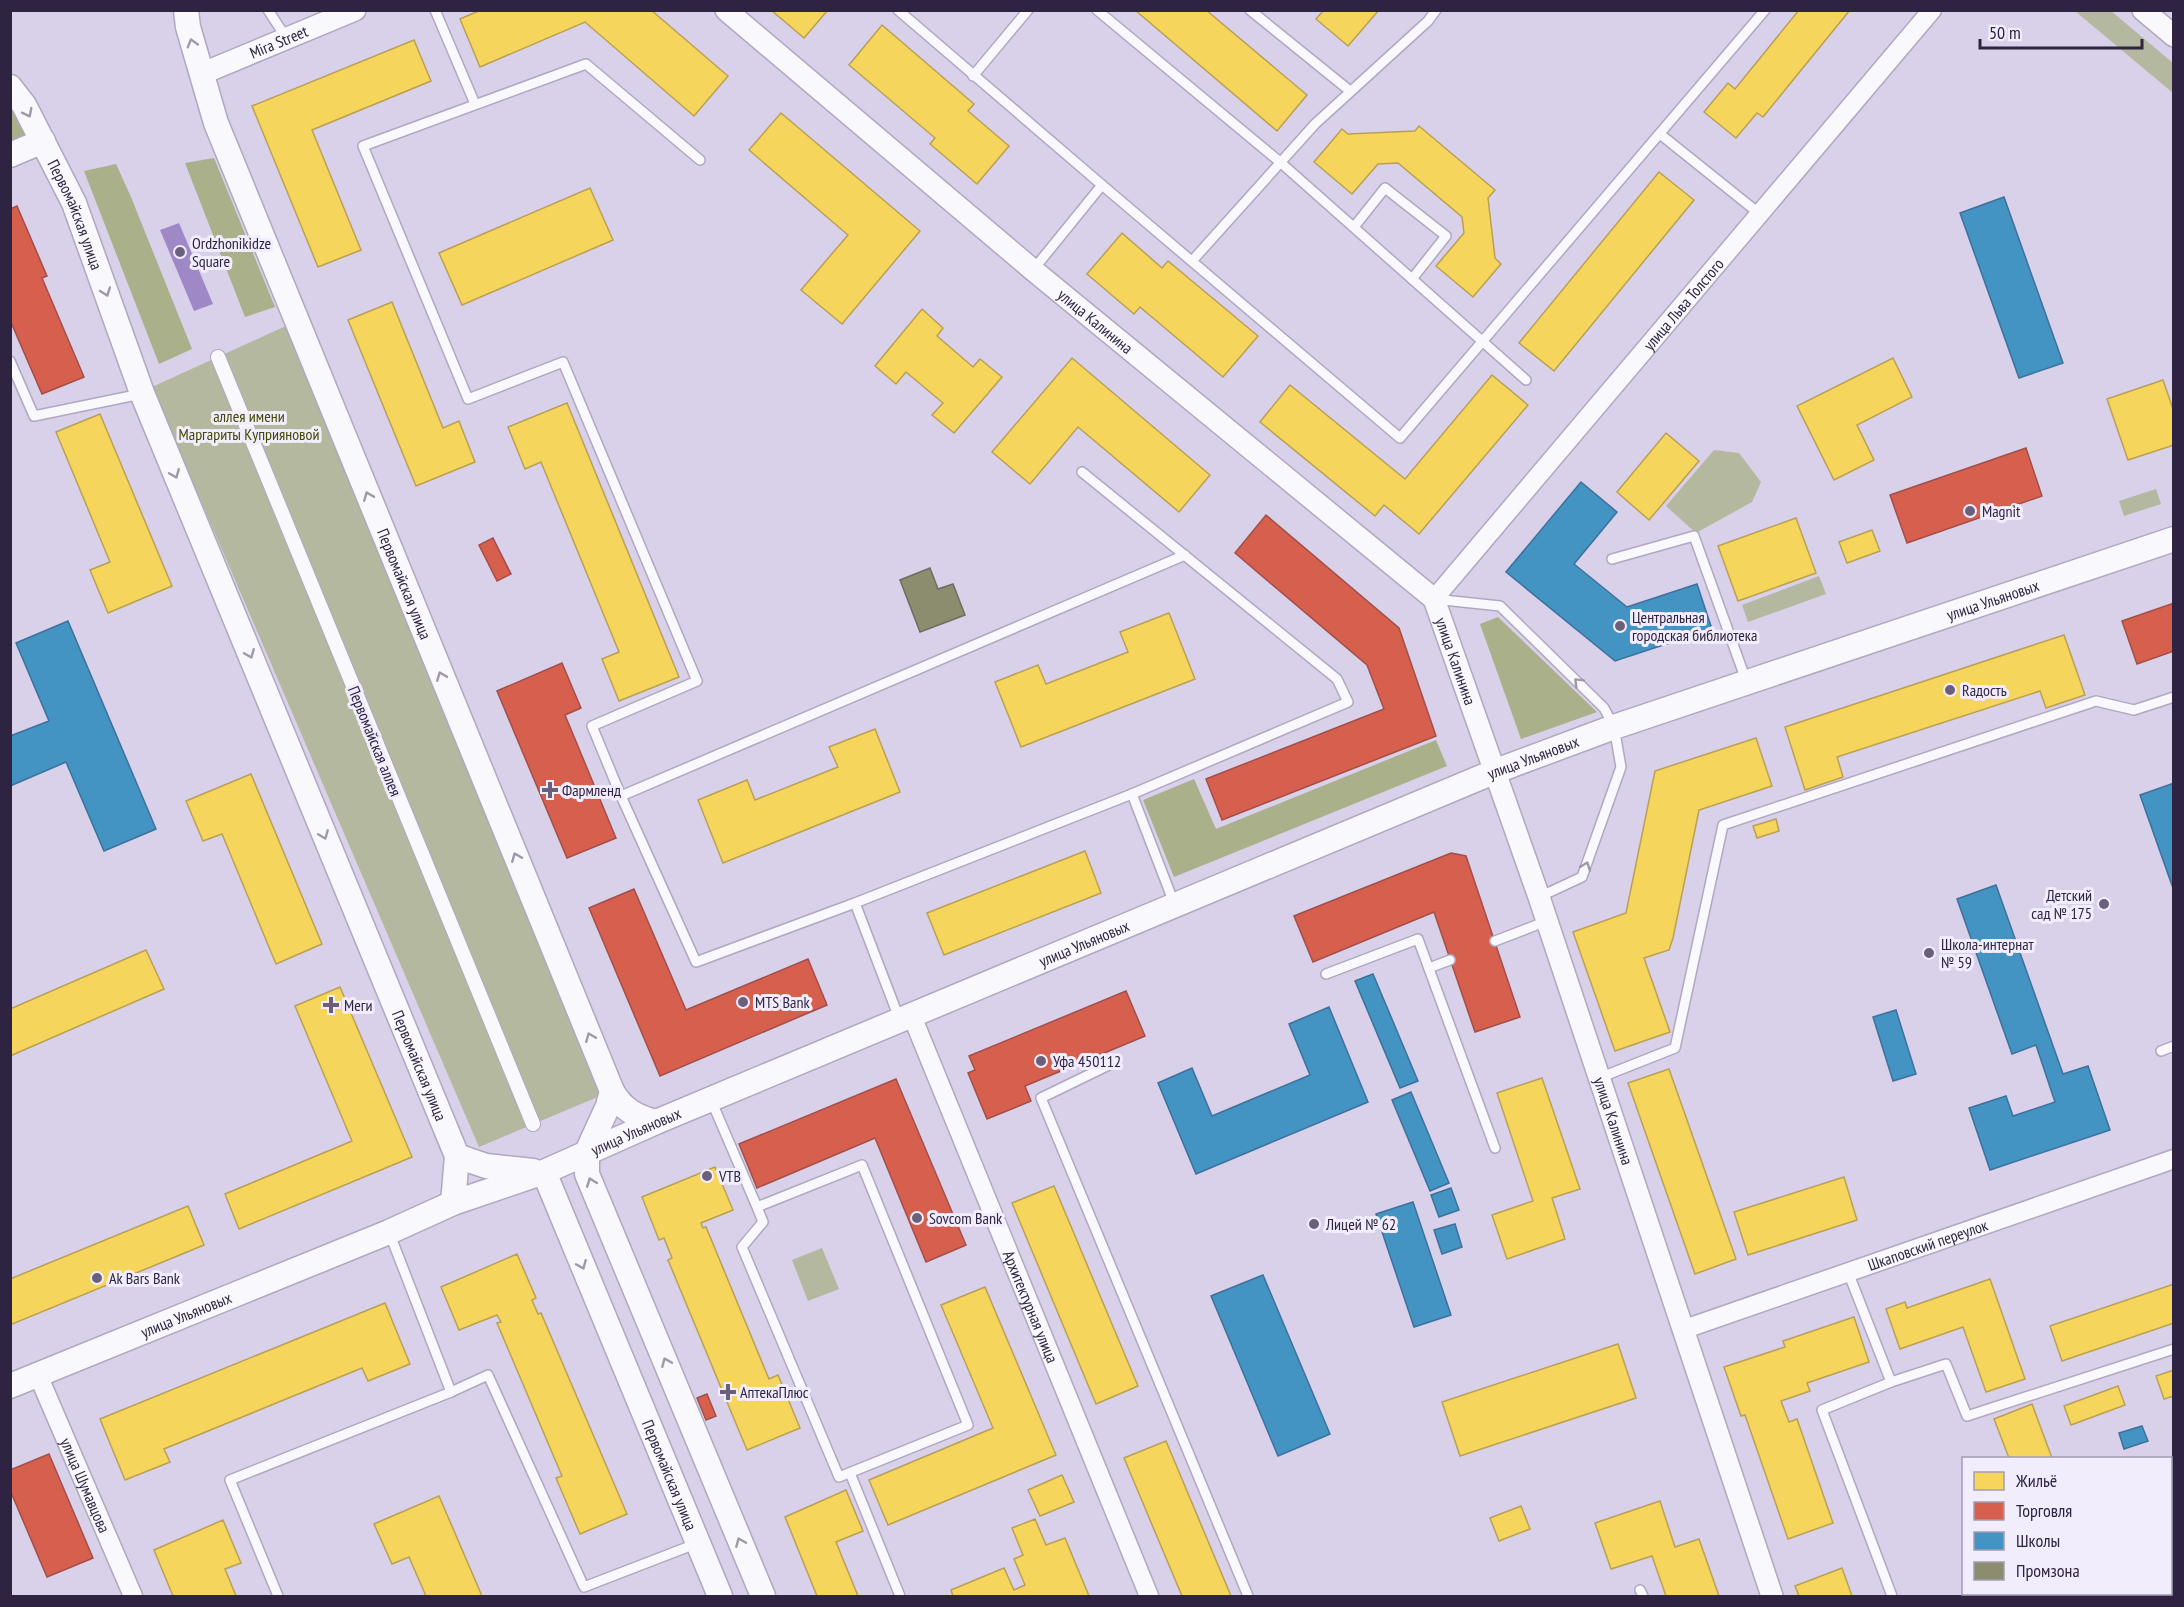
<svg xmlns="http://www.w3.org/2000/svg" width="2184" height="1607" viewBox="0 0 2184 1607" font-family="'PT Sans Narrow',sans-serif">
  <style>
    .green { fill: #b4b89f }
    .forest { fill: #aab08a }
    .water { fill: #9f88c6 }
    .homes { fill: #f6d55c; stroke: #baa054; stroke-width: 1.5 }
    .shops { fill: #d6604d; stroke: #a44e49; stroke-width: 1.5 }
    .schools { fill: #4393c3; stroke: #3d719c; stroke-width: 1.5 }
    .industry { fill: #8c8c6e; stroke: #706c60; stroke-width: 1.5 }
    .lines { fill: none; stroke-linecap: round; stroke-linejoin: round }
    .service-casing { stroke: #b0a7c1; stroke-width: 12 }
    .pedestrian-casing { stroke: #b0a7c1; stroke-width: 16 }
    .minor-casing { stroke: #b0a7c1; stroke-width: 21 }
    .tertiary-casing { stroke: #b0a7c1; stroke-width: 24 }
    .secondary-casing { stroke: #b0a7c1; stroke-width: 27 }
    .service { stroke: #f9f8fc; stroke-width: 9 }
    .pedestrian { stroke: #f9f8fc; stroke-width: 14 }
    .minor { stroke: #f9f8fc; stroke-width: 18 }
    .tertiary { stroke: #f9f8fc; stroke-width: 21 }
    .secondary { stroke: #f9f8fc; stroke-width: 24 }
    .oneway { stroke: #9e98a8 }
    .poi-dot { fill: #6a607c; stroke: #f2edfd; stroke-width: 2 }
    .labels { text-anchor: middle; dominant-baseline: central; stroke-width: 6; stroke-linejoin: round; paint-order: stroke }
    .street-label { font-size: 16px; fill: #2e2341; stroke: #f2edfd }
    .poi-label { font-size: 16px; fill: #2e2341; stroke: #f2edfd; text-anchor: start }
    .park-label { font-size: 16px; fill: #3e4901; stroke: #f2edfd }
  </style>
  <rect width="100%" height="100%" fill="#d9d0ea"/>
  <g class="green">
    <path d="M2075 11H2111L2173 63V93Z"/>
    <path d="M288 325 600 1096 479 1147 152 387Z"/>
    <path d="M1714 450 1739 453 1761 482 1752 502 1696 533 1666 506Z"/>
    <path d="M2156 489 2161 504 2124 516 2119 501Z"/>
    <path d="M1819 576 1826 594 1748 622 1742 605Z"/>
    <path d="M822 1248 839 1289 808 1301 792 1260Z"/>
  </g>
  <g class="forest">
    <path d="M10 107 29 133 11 142H10Z"/>
    <path d="M214 158 275 307 245 317 185 163Z"/>
    <path d="M116 164 131 197 192 349 159 364 84 171Z"/>
    <path d="M1498 617 1597 712 1521 739 1480 624Z"/>
    <path d="M1436 740 1447 766 1174 877 1143 800 1194 779 1216 829Z"/>
  </g>
  <path class="water" d="M179 223 213 304 194 311 160 230Z"/>
  <g class="homes">
    <path d="M481 10H651L728 76 694 116 585 22 480 67 460 19Z"/>
    <path d="M771 10H828L804 38Z"/>
    <path d="M1135 10H1206L1307 95 1277 131Z"/>
    <path d="M1324 10H1379L1348 46 1316 19Z"/>
    <path d="M1799 10H1850L1763 117 1757 113 1736 138 1704 112 1728 83 1735 89Z"/>
    <path d="M882 25 974 104 968 111 1009 146 977 184 930 144 935 138 849 65Z"/>
    <path d="M414 40 431 81 312 130 361 250 318 267 252 106Z"/>
    <path d="M781 113 920 231 842 324 801 290 848 235 749 150Z"/>
    <path d="M1419 126 1495 190 1488 198 1495 258 1501 264 1473 297 1436 266 1464 233 1462 217 1398 163 1378 164 1352 194 1314 162 1342 129 1348 134 1415 131Z"/>
    <path d="M1659 172 1694 200 1554 371 1519 343Z"/>
    <path d="M590 188 613 240 462 305 439 253Z"/>
    <path d="M1122 233 1162 268 1168 261 1258 336 1223 377 1140 307 1134 314 1087 274Z"/>
    <path d="M392 302 443 428 459 421 475 462 416 486 348 320Z"/>
    <path d="M922 309 943 328 937 336 973 367 980 359 1002 377 954 433 932 415 943 403 906 372 896 384 875 366Z"/>
    <path d="M1072 358 1210 475 1179 512 1078 427 1030 484 992 452Z"/>
    <path d="M1893 358 1912 397 1857 425 1874 460 1834 480 1797 406Z"/>
    <path d="M1492 375 1528 405 1419 534 1384 505 1375 516 1260 422 1290 385 1405 479Z"/>
    <path d="M2163 380 2174 412V445L2128 460 2107 399Z"/>
    <path d="M567 403 679 677 619 701 602 659 619 652 541 462 525 469 508 427Z"/>
    <path d="M100 414 172 586 108 613 90 570 110 562 56 432Z"/>
    <path d="M1666 433 1699 461 1649 520 1617 492Z"/>
    <path d="M1796 518 1816 573 1738 601 1718 546Z"/>
    <path d="M1872 530 1880 551 1847 563 1839 542Z"/>
    <path d="M1169 613 1195 679 1021 747 995 682 1038 665 1046 684 1128 652 1120 632Z"/>
    <path d="M2064 635 2085 695 2046 708 2040 691 1837 757 1843 777 1805 790 1785 727Z"/>
    <path d="M875 729 900 792 723 863 698 800 747 780 755 800 838 767 829 747Z"/>
    <path d="M1756 738 1772 786 1699 810 1673 938 1669 950 1644 958 1670 1032 1615 1051 1573 932 1626 913 1655 771Z"/>
    <path d="M251 774 322 944 276 964 222 834 203 841 186 801Z"/>
    <path d="M1776 819 1779 831 1757 838 1753 826Z"/>
    <path d="M1085 851 1101 893 944 955 927 913Z"/>
    <path d="M146 950 164 989 10 1056V1009Z"/>
    <path d="M340 987 412 1157 239 1229 225 1194 352 1141 295 1006Z"/>
    <path d="M1669 1069 1736 1259 1695 1274 1628 1083Z"/>
    <path d="M1542 1078 1580 1189 1552 1198 1565 1239 1507 1259 1492 1215 1533 1201 1497 1093Z"/>
    <path d="M715 1167 733 1210 701 1223 703 1228 706 1227 769 1379 778 1375 800 1428 747 1450 668 1260 672 1258 664 1238 659 1240 642 1197Z"/>
    <path d="M1844 1177 1857 1220 1748 1255 1734 1212Z"/>
    <path d="M1054 1186 1138 1386 1096 1404 1012 1203Z"/>
    <path d="M188 1206 204 1245 10 1325V1279Z"/>
    <path d="M517 1254 536 1298 532 1300 538 1314 541 1313 627 1514 580 1534 556 1478 562 1476 497 1323 501 1322 497 1315 459 1330 441 1287Z"/>
    <path d="M1990 1279 2025 1379 1986 1392 1963 1327 1900 1349 1886 1309 1905 1302 1907 1308Z"/>
    <path d="M2174 1284V1323L2062 1361 2050 1326Z"/>
    <path d="M985 1287 1056 1455 888 1525 869 1480 993 1428 941 1305Z"/>
    <path d="M385 1303 410 1364 368 1381 362 1368 164 1449 170 1462 125 1480 100 1419Z"/>
    <path d="M1854 1317 1869 1362 1807 1383 1810 1391 1781 1401 1789 1422 1797 1419 1833 1523 1788 1539 1745 1415 1741 1416 1724 1367 1785 1347 1783 1341Z"/>
    <path d="M1618 1344 1636 1398 1460 1456 1442 1402Z"/>
    <path d="M2174 1370V1396L2164 1399 2156 1376Z"/>
    <path d="M2118 1386 2125 1405 2071 1425 2064 1406Z"/>
    <path d="M2032 1404 2052 1458H2009L1994 1419Z"/>
    <path d="M1166 1441 1231 1596H1182L1124 1458Z"/>
    <path d="M1062 1475 1074 1502 1040 1516 1028 1490Z"/>
    <path d="M846 1490 863 1531 836 1542 858 1596H817L785 1517Z"/>
    <path d="M439 1496 482 1596H426L409 1557 392 1564 374 1524Z"/>
    <path d="M1660 1501 1675 1547 1699 1539 1719 1596H1666L1652 1556 1611 1569 1595 1523Z"/>
    <path d="M1521 1506 1530 1529 1499 1541 1490 1518Z"/>
    <path d="M1035 1519 1046 1545 1065 1538 1089 1596H953L951 1590 1004 1568 1014 1590 1025 1585 1014 1559 1023 1555 1012 1528Z"/>
    <path d="M223 1520 241 1563 225 1569 236 1596H173L154 1550Z"/>
    <path d="M1842 1568 1852 1596H1799L1795 1586Z"/>
  </g>
  <g class="shops">
    <path d="M17 206 47 276 42 278 84 377 42 394 10 320V209Z"/>
    <path d="M2026 448 2042 496 1907 543 1890 495Z"/>
    <path d="M1266 515 1399 628 1436 736 1222 820 1206 779 1384 709 1367 665 1235 553Z"/>
    <path d="M493 538 511 574 497 581 479 545Z"/>
    <path d="M2174 603V651L2137 664 2122 621Z"/>
    <path d="M562 663 581 708 565 715 616 838 567 858 497 691Z"/>
    <path d="M1451 853 1466 856 1520 1017 1475 1032 1434 912 1313 962 1294 916Z"/>
    <path d="M634 889 686 1010 808 959 827 1005 660 1076 589 908Z"/>
    <path d="M1126 991 1145 1036 1025 1086 1031 1101 987 1119 968 1073 975 1070 969 1056Z"/>
    <path d="M896 1079 966 1245 926 1262 875 1138 757 1188 739 1144Z"/>
    <path d="M707 1394 716 1416 706 1420 697 1398Z"/>
    <path d="M49 1454 93 1558 47 1577 10 1490V1470Z"/>
  </g>
  <g class="schools">
    <path d="M2004 197 2063 363 2019 378 1960 213Z"/>
    <path d="M1581 482 1617 512 1574 564 1627 607 1697 584 1712 629 1615 661 1506 572Z"/>
    <path d="M68 621 156 829 104 851 66 762 10 786V736L49 721 16 643Z"/>
    <path d="M2174 783V891L2140 795Z"/>
    <path d="M1996 885 2063 1074 2088 1066 2110 1130 1990 1170 1969 1108 2006 1096 2013 1116 2055 1102 2036 1045 2012 1054 1957 899Z"/>
    <path d="M1373 974 1418 1081 1400 1088 1355 981Z"/>
    <path d="M1329 1007 1368 1102 1196 1174 1158 1083 1192 1068 1212 1116 1310 1075 1289 1024Z"/>
    <path d="M1896 1010 1916 1074 1893 1081 1873 1017Z"/>
    <path d="M1411 1092 1449 1183 1430 1191 1392 1100Z"/>
    <path d="M1451 1188 1459 1210 1439 1217 1431 1195Z"/>
    <path d="M1413 1202 1451 1315 1414 1327 1376 1214Z"/>
    <path d="M1455 1224 1462 1247 1442 1254 1434 1230Z"/>
    <path d="M1263 1275 1330 1434 1278 1456 1211 1296Z"/>
    <path d="M2142 1426 2148 1441 2124 1449 2119 1433Z"/>
  </g>
  <path class="industry" d="M930 568 938 589 953 584 965 615 920 632 900 580Z"/>
  <g class="lines">
    <g class="service-casing">
      <g id="service">
        <path d="M268 10 287 39"/>
        <path d="M435 10 475 104"/>
        <path d="M898 10 1102 185 1033 270"/>
        <path d="M1097 10 1280 162 1526 380"/>
        <path d="M1250 10 1350 91"/>
        <path d="M973 76 1028 10"/>
        <path d="M1660 134 1761 215"/>
        <path d="M700 160 586 64 363 146 468 399 563 362 697 681 592 726 621 796 696 962 855 903"/>
        <path d="M1102 185 1400 438 1765 10"/>
        <path d="M1354 227 1385 188 1446 236 1412 279"/>
        <path d="M1192 261 1315 124 1428 21 1436 10"/>
        <path d="M10 361 34 416 141 394"/>
        <path d="M1082 472 1337 679 1348 702 1132 794"/>
        <path d="M1612 559 1694 536 1747 683"/>
        <path d="M1434 599 1500 606 1604 708 1614 727 1621 767 1582 877 1539 897"/>
        <path d="M621 796 1185 555"/>
        <path d="M1495 941 1547 921"/>
        <path d="M1429 968 1450 960"/>
        <path d="M1326 974 1418 939 1495 1148"/>
        <path d="M899 1018 855 903 1132 794 1174 903"/>
        <path d="M2161 1051 2174 1046"/>
        <path d="M1113 1063 1041 1098 1248 1596"/>
        <path d="M1599 1078 1675 1048 1723 825 2096 701 2134 710 2174 697"/>
        <path d="M711 1100 757 1207 862 1165 968 1425 839 1477 742 1247 763 1222 757 1207"/>
        <path d="M389 1232 451 1392 488 1375 584 1587 698 1543"/>
        <path d="M1848 1272 1891 1382 1946 1364 1967 1416 2174 1349"/>
        <path d="M1891 1382 1822 1410 1892 1596"/>
        <path d="M850 1473 900 1596"/>
        <path d="M1640 1590 1643 1596"/>
        <path d="M278 1596 230 1480 451 1392"/>
      </g>
    </g>
    <g class="pedestrian-casing">
      <path id="pedestrian" d="M218 357 533 1124"/>
    </g>
    <g class="minor-casing">
      <g id="minor">
        <path id="s1" d="M1434 599 1932 10"/>
        <path id="s2" d="M912 1016 1149 1596"/>
        <path id="s3" d="M1682 1330 2174 1159"/>
        <path id="s4" d="M38 1375 133 1596"/>
      </g>
    </g>
    <g class="tertiary-casing">
      <g id="tertiary">
        <path id="s5" d="M726 10 1033 270 1434 599 1539 897 1772 1596"/>
        <path d="M2143 10 2174 36"/>
        <path id="s6" d="M201 74 355 10"/>
      </g>
    </g>
    <g class="secondary-casing">
      <g id="secondary">
        <path id="s7" d="M186 10 188 27 216 123 612 1091C622 1109 636 1117 656 1122"/>
        <path id="s8" d="M10 87 24 105 74 203 142 393 457 1156 453 1203"/>
        <path d="M10 155 43 141"/>
        <path d="M612 1091 608 1106 587 1152V1174L763 1596"/>
        <path d="M457 1156 486 1166 533 1171"/>
        <path id="s9" d="M544 1172 720 1596"/>
        <path id="s10" d="M10 1386 389 1232 453 1203 544 1172 656 1122 1496 771 1614 727 2174 539"/>
      </g>
    </g>
    <use href="#service" class="service"/>
    <use href="#pedestrian" class="pedestrian"/>
    <use href="#minor" class="minor"/>
    <use href="#tertiary" class="tertiary"/>
    <use href="#secondary" class="secondary"/>
  </g>
  <defs><path id="oneway-chevron" d="M-2-3.5L2.5 0L-2 3.5" fill="none" stroke-width="1.6" stroke-linecap="round" stroke-linejoin="round" transform="scale(1.5)"/></defs>
  <g class="oneway">
    <use href="#oneway-chevron" transform="translate(192 43) rotate(-106)"/>
    <use href="#oneway-chevron" transform="translate(28 113) rotate(63)"/>
    <use href="#oneway-chevron" transform="translate(106 292) rotate(70)"/>
    <use href="#oneway-chevron" transform="translate(175 474) rotate(68)"/>
    <use href="#oneway-chevron" transform="translate(368 496) rotate(-112)"/>
    <use href="#oneway-chevron" transform="translate(250 654) rotate(68)"/>
    <use href="#oneway-chevron" transform="translate(441 676) rotate(-112)"/>
    <use href="#oneway-chevron" transform="translate(1578 682) rotate(-135)"/>
    <use href="#oneway-chevron" transform="translate(324 835) rotate(68)"/>
    <use href="#oneway-chevron" transform="translate(516 857) rotate(-112)"/>
    <use href="#oneway-chevron" transform="translate(1586 866) rotate(-70)"/>
    <use href="#oneway-chevron" transform="translate(590 1037) rotate(-112)"/>
    <use href="#oneway-chevron" transform="translate(591 1182) rotate(-111)"/>
    <use href="#oneway-chevron" transform="translate(582 1265) rotate(67)"/>
    <use href="#oneway-chevron" transform="translate(666 1362) rotate(-113)"/>
    <use href="#oneway-chevron" transform="translate(740 1542) rotate(-113)"/>
  </g>
  <g class="poi-dot">
    <circle cx="180" cy="252" r="6"/>
    <circle cx="1970" cy="511" r="6"/>
    <circle cx="1620" cy="626" r="6"/>
    <circle cx="1950" cy="690" r="6"/>
    <path d="M547 781h6v6h6v6h-6v6h-6v-6h-6v-6h6z"/>
    <circle cx="2104" cy="904" r="6"/>
    <circle cx="1929" cy="953" r="6"/>
    <circle cx="743" cy="1002" r="6"/>
    <path d="M328 996h6v6h6v6h-6v6h-6v-6h-6v-6h6z"/>
    <circle cx="1041" cy="1061" r="6"/>
    <circle cx="707" cy="1176" r="6"/>
    <circle cx="917" cy="1218" r="6"/>
    <circle cx="1314" cy="1224" r="6"/>
    <circle cx="97" cy="1278" r="6"/>
    <path d="M725 1383h6v6h6v6h-6v6h-6v-6h-6v-6h6z"/>
  </g>
  <g class="labels">
    <g class="street-label">
      <text stroke="none"><textPath href="#s6" startOffset="84">Mira Street</textPath></text>
      <text stroke="none"><textPath href="#s8" startOffset="144">Первомайская улица</textPath></text>
      <text stroke="none"><textPath href="#s1" startOffset="386">улица Льва Толстого</textPath></text>
      <text stroke="none"><textPath href="#s5" startOffset="483">улица Калинина</textPath></text>
      <text stroke="none"><textPath href="#s7" startOffset="615">Первомайская улица</textPath></text>
      <text stroke="none"><textPath href="#s10" startOffset="2134">улица Ульяновых</textPath></text>
      <text stroke="none"><textPath href="#s5" startOffset="987">улица Калинина</textPath></text>
      <text transform="translate(375 741) rotate(68)">Первомайская аллея</text>
      <text stroke="none"><textPath href="#s10" startOffset="1648">улица Ульяновых</textPath></text>
      <text stroke="none"><textPath href="#s10" startOffset="1162">улица Ульяновых</textPath></text>
      <text stroke="none"><textPath href="#s8" startOffset="1062">Первомайская улица</textPath></text>
      <text stroke="none"><textPath href="#s5" startOffset="1473">улица Калинина</textPath></text>
      <text stroke="none"><textPath href="#s10" startOffset="676">улица Ульяновых</textPath></text>
      <text stroke="none"><textPath href="#s3" startOffset="260">Шкаповский переулок</textPath></text>
      <text stroke="none"><textPath href="#s2" startOffset="314">Архитектурная улица</textPath></text>
      <text stroke="none"><textPath href="#s10" startOffset="190">улица Ульяновых</textPath></text>
      <text stroke="none"><textPath href="#s9" startOffset="328">Первомайская улица</textPath></text>
      <text stroke="none"><textPath href="#s4" startOffset="120">улица Шумавцова</textPath></text>
    </g>
    <g class="poi-label">
      <text x="192" y="243">Ordzhonikidze<tspan x="192" dy="18">Square</tspan></text>
      <text x="1982" y="511">Magnit</text>
      <text x="1632" y="617">Центральная<tspan x="1632" dy="18">городская библиотека</tspan></text>
      <text x="1962" y="690">Rадость</text>
      <text x="562" y="790">Фармленд</text>
      <text x="2092" y="895" text-anchor="end">Детский<tspan x="2092" dy="18">сад № 175</tspan></text>
      <text x="1941" y="944">Школа-интернат<tspan x="1941" dy="18">№ 59</tspan></text>
      <text x="755" y="1002">MTS Bank</text>
      <text x="344" y="1005">Меги</text>
      <text x="1053" y="1061">Уфа 450112</text>
      <text x="719" y="1176">VTB</text>
      <text x="929" y="1218">Sovcom Bank</text>
      <text x="1326" y="1224">Лицей № 62</text>
      <text x="109" y="1278">Ak Bars Bank</text>
      <text x="740" y="1392">АптекаПлюс</text>
    </g>
    <g class="park-label">
      <text x="249" y="416">аллея имени<tspan x="249" dy="18">Маргариты Куприяновой</tspan></text>
    </g>
  </g>
  <rect width="2184" height="1607" fill="none" stroke="#2e2341" stroke-width="24"/>
  <rect x="1962" y="1457" width="210" height="138" fill="#f2edfd" stroke="#a49cb2" stroke-width="1.5"/>
  <rect x="1974" y="1472" width="30" height="18" fill="#f6d55c" stroke="#a49cb2" stroke-width="1.5"/>
  <text x="2016" y="1487" font-size="18" fill="#2e2341">Жильё</text>
  <rect x="1974" y="1502" width="30" height="18" fill="#d6604d" stroke="#a49cb2" stroke-width="1.5"/>
  <text x="2016" y="1517" font-size="18" fill="#2e2341">Торговля</text>
  <rect x="1974" y="1532" width="30" height="18" fill="#4393c3" stroke="#a49cb2" stroke-width="1.5"/>
  <text x="2016" y="1547" font-size="18" fill="#2e2341">Школы</text>
  <rect x="1974" y="1562" width="30" height="18" fill="#8c8c6e" stroke="#a49cb2" stroke-width="1.5"/>
  <text x="2016" y="1577" font-size="18" fill="#2e2341">Промзона</text>
  <path d="M1980 39v9h162v-9" fill="none" stroke="#2e2341" stroke-width="3"/>
  <text x="1989" y="39" font-size="18" fill="#2e2341" stroke="#f2edfd" stroke-width="4.5" paint-order="stroke">50 m</text>
</svg>
